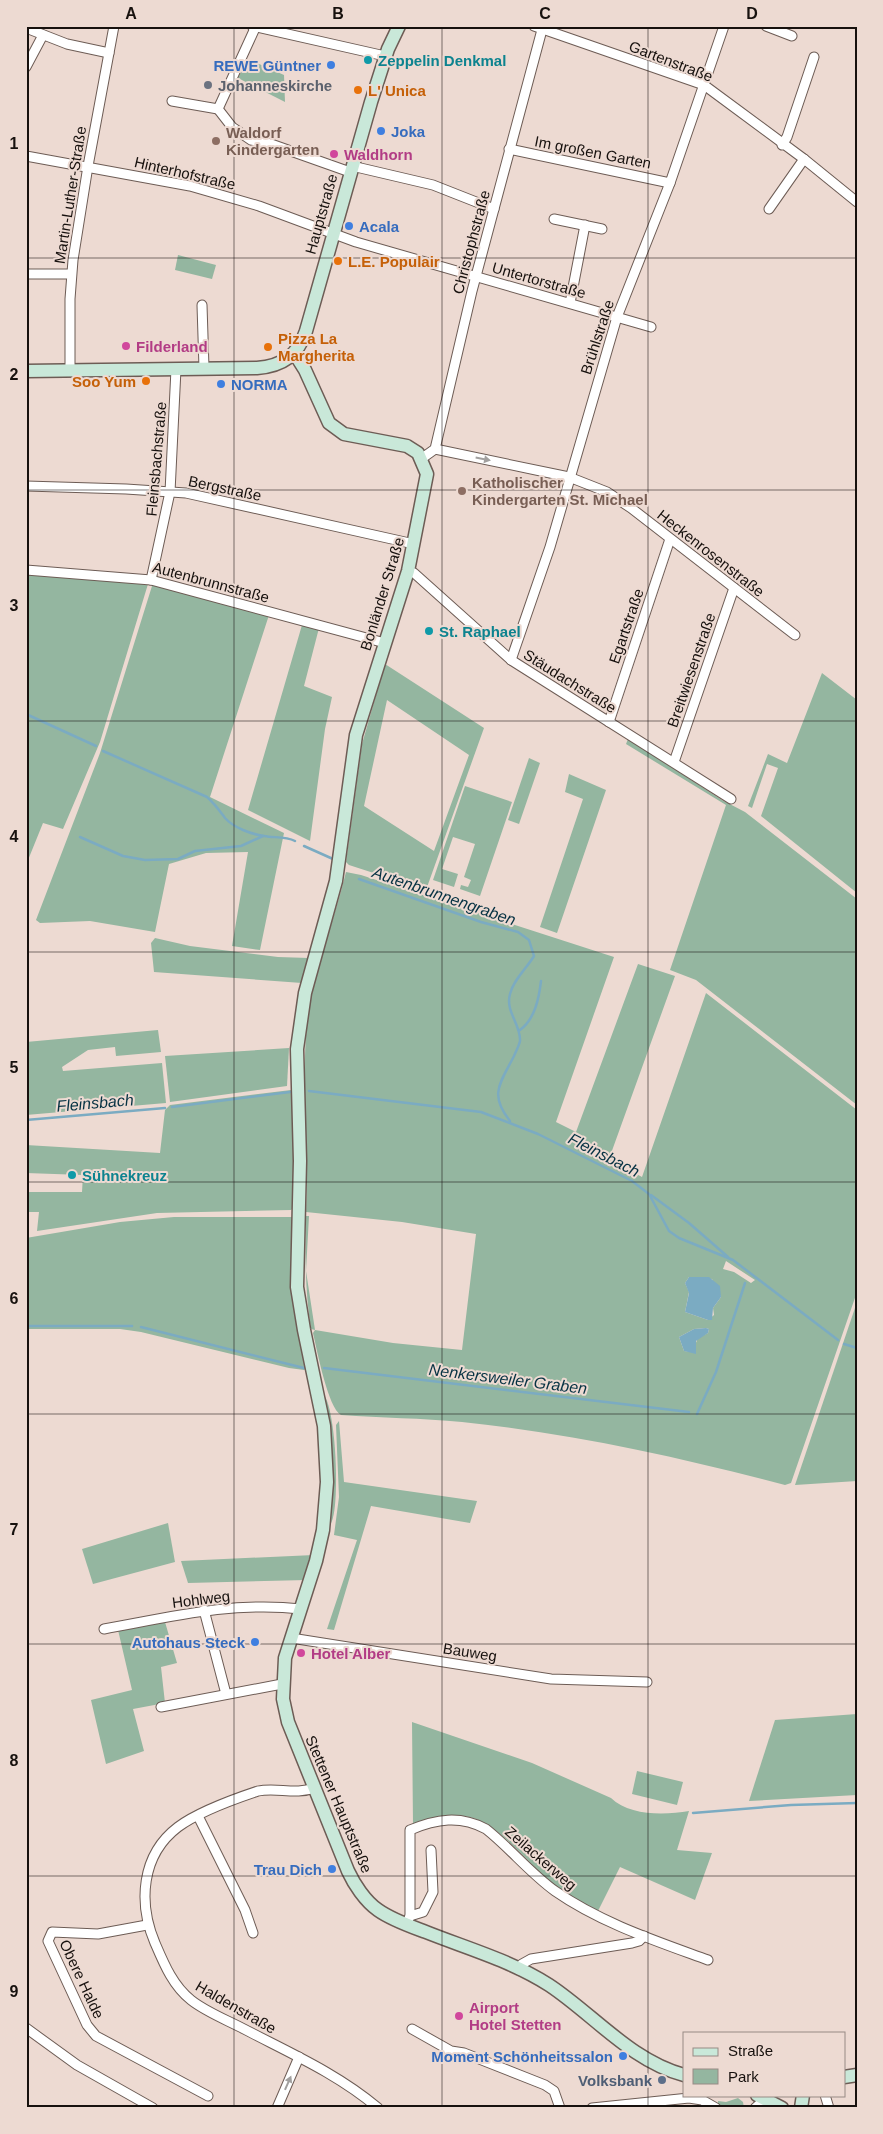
<svg xmlns="http://www.w3.org/2000/svg" width="883" height="2134" viewBox="0 0 883 2134" font-family="Helvetica,sans-serif">
  <style>
    .green { fill: #94b6a0; fill-rule: evenodd }
    .water { fill: #7babc2 }
    .lines { fill: none; stroke-linecap: round; stroke-linejoin: round }
    .stream { stroke: #7babc2; stroke-width: 2.5 }
    .street-casing { stroke: #6d5c55; stroke-width: 11 }
    .secondary-casing { stroke: #6d5c55; stroke-width: 15 }
    .street { stroke: #fff; stroke-width: 9 }
    .secondary { stroke: #c9e8d9; stroke-width: 12 }
    .oneway { fill: #a2a09f }
    .grid { fill: none; stroke: #17110e; stroke-width: 1; stroke-opacity: 0.55 }
    .culture-dot { fill: #0f9aa8; stroke: #eddad2; stroke-width: 2 }
    .shop-dot { fill: #3f7fe0; stroke: #eddad2; stroke-width: 2 }
    .worship-dot { fill: #6b7280; stroke: #eddad2; stroke-width: 2 }
    .food-dot { fill: #e8710a; stroke: #eddad2; stroke-width: 2 }
    .education-dot { fill: #8d6e63; stroke: #eddad2; stroke-width: 2 }
    .hotel-dot { fill: #d1479c; stroke: #eddad2; stroke-width: 2 }
    .service-dot { fill: #5c6f8a; stroke: #eddad2; stroke-width: 2 }
    .labels { text-anchor: middle; dominant-baseline: central; stroke-width: 4; stroke-linejoin: round; paint-order: stroke }
    .culture-label { font-size: 15px; font-weight: bold; fill: #0d838f; stroke: #eddad2; text-anchor: start }
    .street-label { font-size: 15px; fill: #17110e; stroke: #eddad2 }
    .shop-label { font-size: 15px; font-weight: bold; fill: #366cbe; stroke: #eddad2; text-anchor: end }
    .worship-label { font-size: 15px; font-weight: bold; fill: #5b616d; stroke: #eddad2; text-anchor: start }
    .food-label { font-size: 15px; font-weight: bold; fill: #c56008; stroke: #eddad2; text-anchor: start }
    .education-label { font-size: 15px; font-weight: bold; fill: #785e54; stroke: #eddad2; text-anchor: start }
    .hotel-label { font-size: 15px; font-weight: bold; fill: #b23c85; stroke: #eddad2; text-anchor: start }
    .service-label { font-size: 15px; font-weight: bold; fill: #4e5e75; stroke: #eddad2; text-anchor: end }
    .water-label { font-size: 16px; font-style: italic; fill: #063243; stroke: #eddad2 }
    .neatline { fill: none; stroke: #17110e; stroke-width: 2 }
    .grid-label { font-size: 16px; text-anchor: middle; font-weight: bold; fill: #17110e }
  </style>
  <rect width="100%" height="100%" fill="#eddad2"/>
  <g class="green">
    <path d="M248 59 284 75 285 102 238 78Z"/>
    <path d="M178 255 216 265 212 279 175 270Z"/>
    <path d="M26 573 148 584 100 742 63 829 43 823 26 865Z"/>
    <path d="M155 584 269 615 210 797 284 833 260 950 232 946 248 852 206 853 169 864 155 932 90 921 40 923 36 920 100 753 152 586Z"/>
    <path d="M302 625 319 628 304 686 332 697 325 729 310 841 248 810Z"/>
    <path d="M385 664 484 728 426 890 349 865 346 862 362 744ZM387 700 469 755 434 851 364 806Z"/>
    <path d="M822 673 857 700V893L761 816 778 768 767 764 752 808 748 806 768 754 787 763Z"/>
    <path d="M628 739 722 800 745 812 857 899V1105L696 980 670 970 726 805 626 744Z"/>
    <path d="M529 758 540 763 519 824 508 820Z"/>
    <path d="M569 774 606 790 557 933 540 927 583 799 565 792Z"/>
    <path d="M465 786 512 802 480 896 460 889 461 885 468 887 471 880 464 877 475 844 453 837 442 869 458 874 454 887 433 880Z"/>
    <path d="M346 872 361 875 614 957 556 1122 576 1132 638 964 675 976 609 1159 642 1177 706 993 857 1110V1292L791 1483 785 1485C679 1457 571 1433 462 1422 422 1418 381 1418 341 1415 328 1408 317 1350 313 1333L315 1330 311 1329C305 1291 305 1254 306 1216H309L306 1271 315 1330 393 1343 462 1350 476 1234 402 1222 306 1212C309 1149 301 1085 307 1023 313 972 334 922 346 872ZM726 1261 755 1280 751 1283 734 1272 723 1269ZM689 1277 712 1279 721 1297 713 1308 714 1315 708 1320 685 1312 689 1292 685 1283ZM706 1328 709 1329 708 1333 698 1338 692 1352 684 1351 679 1337 694 1329Z"/>
    <path d="M155 938 190 946 278 957 309 958 302 983 154 972 151 943Z"/>
    <path d="M158 1030 161 1052 116 1056 115 1047 88 1050 62 1067 63 1071 162 1063 166 1103 26 1115V1042Z"/>
    <path d="M289 1048 287 1086 170 1102 165 1056Z"/>
    <path d="M291 1090 294 1093V1207L291 1210 157 1213 37 1231 39 1212H26V1192H82L83 1175 26 1173V1145L160 1153 165 1110 170 1105Z"/>
    <path d="M174 1217H293L309 1367 304 1370 289 1368 141 1332 120 1329H26V1238L120 1222Z"/>
    <path d="M857 1302V1481L795 1485Z"/>
    <path d="M323 1394C336 1405 341 1511 330 1525H328Z"/>
    <path d="M339 1421 344 1482 477 1501 470 1523 371 1506 334 1630 327 1629 357 1540 334 1535 339 1497 336 1425Z"/>
    <path d="M168 1523 175 1562 93 1584 82 1549Z"/>
    <path d="M314 1555 307 1580 188 1583 181 1561Z"/>
    <path d="M165 1622 177 1663 161 1667 165 1703 133 1709 144 1751 106 1764 91 1700 132 1690 118 1630Z"/>
    <path d="M857 1714V1795L749 1801 775 1720Z"/>
    <path d="M412 1722 532 1763 611 1798C629 1816 665 1815 689 1811L677 1850 712 1853 695 1900 620 1867 597 1913C585 1906 572 1899 561 1891 535 1872 506 1831 476 1819 454 1811 433 1817 413 1825Z"/>
    <path d="M637 1771 683 1782 677 1805 632 1794Z"/>
    <path d="M738 2098 743 2102 744 2108H725L718 2104V2101L726 2102Z"/>
  </g>
  <g class="water">
    <path d="M689 1277H709L720 1286 721 1297 713 1308 712 1320H708L685 1312 689 1293 685 1283Z"/>
    <path d="M706 1328 709 1329 708 1333 696 1341V1354L684 1351 679 1337 694 1329Z"/>
  </g>
  <g class="lines">
    <g class="stream">
      <path d="M26 714 96 746"/>
      <path d="M103 751 207 797C215 804 219 810 225 818 234 828 251 834 264 836 274 838 285 836 295 841"/>
      <path d="M80 837 123 856 145 860 178 859 195 851 241 846 263 836"/>
      <path d="M304 846 333 859"/>
      <path d="M359 879 481 922 518 932 529 940 534 956C527 968 513 980 510 994 505 1012 521 1024 520 1041 519 1046 516 1051 514 1056 501 1082 488 1094 510 1121"/>
      <path d="M520 1030C535 1019 539 998 541 981"/>
      <path d="M309 1091 481 1112 538 1134 632 1181 649 1194 669 1231 679 1238 733 1260 838 1340"/>
      <path d="M172 1107 290 1092"/>
      <path d="M26 1120 165 1108"/>
      <path d="M651 1195 689 1223 728 1257"/>
      <path d="M26 1326H132"/>
      <path d="M141 1327 304 1368"/>
      <path d="M844 1344 857 1348"/>
      <path d="M324 1368 689 1412"/>
      <path d="M697 1414 716 1372 745 1283"/>
      <path d="M693 1813 791 1805 857 1803"/>
    </g>
    <g class="street-casing">
      <g id="street">
        <path d="M252 26 385 56"/>
        <path d="M534 26 704 85 804 159 857 202"/>
        <path d="M766 26 792 36"/>
        <path d="M26 28 67 44 109 53"/>
        <path d="M26 67 43 35"/>
        <path d="M172 101 218 109 256 26"/>
        <path d="M218 109 232 127 251 140 271 144 350 172"/>
        <path d="M782 145 787 137 814 57"/>
        <path d="M509 149 670 183"/>
        <path d="M26 156 190 186 259 206 356 242 651 327"/>
        <path d="M352 166 433 185 494 209"/>
        <path d="M769 209 804 159"/>
        <path d="M554 219 602 229"/>
        <path d="M26 274H71"/>
        <path d="M570 303 585 225"/>
        <path d="M202 305 204 368"/>
        <path d="M70 370V299L73 260 88 166 114 26"/>
        <path d="M435 449 569 477 607 492 631 508 795 635"/>
        <path d="M421 459 435 449 472 291 543 26"/>
        <path d="M26 486 126 489 186 493 414 544"/>
        <path d="M26 570 151 580 385 643"/>
        <path d="M408 571 414 573 511 660 731 799"/>
        <path d="M151 580 170 492 176 369"/>
        <path d="M511 660 550 547 617 317 670 183 724 26"/>
        <path d="M609 722 670 539"/>
        <path d="M674 762 734 588"/>
        <path d="M204 1610 226 1694"/>
        <path d="M104 1629C170 1617 234 1601 301 1609"/>
        <path d="M291 1638 551 1679 647 1682"/>
        <path d="M161 1707 282 1684"/>
        <path d="M314 1788C296 1795 276 1787 258 1791 234 1799 198 1812 178 1827 141 1855 138 1903 155 1943 164 1964 173 1986 191 2000 206 2012 227 2020 244 2029 290 2053 338 2074 378 2108"/>
        <path d="M198 1816 245 1910 253 1933"/>
        <path d="M410 1916 423 1912 433 1892 431 1850"/>
        <path d="M147 1925 98 1934 52 1932 48 1941 87 2025 96 2036 208 2096"/>
        <path d="M406 1925 410 1916V1830C436 1819 460 1815 486 1829 510 1848 530 1873 555 1891 601 1923 656 1941 708 1960"/>
        <path d="M519 1970 522 1964 531 1959 632 1943 639 1941 644 1936"/>
        <path d="M26 2028 77 2065 153 2108"/>
        <path d="M412 2029 451 2051 464 2053 545 2085 554 2091 560 2108"/>
        <path d="M825 2095 829 2108"/>
        <path d="M277 2108 299 2057"/>
        <path d="M592 2108 689 2098 702 2100 716 2108"/>
        <path d="M755 2108 765 2099"/>
      </g>
    </g>
    <g class="secondary-casing">
      <g id="secondary">
        <path d="M295 354 305 370 329 423 344 434 407 446 418 453 427 474 408 571 356 735 336 881 305 993 297 1049 300 1161 297 1287 304 1330 324 1426 327 1482 323 1530 316 1561 285 1658 283 1699 288 1722 348 1871C354 1884 365 1901 378 1910 392 1920 410 1926 426 1932 466 1948 512 1961 549 1985 593 2014 631 2061 684 2075"/>
        <path d="M26 371 257 368C283 366 298 355 306 331L371 102 388 49 399 26"/>
        <path d="M844 2077 857 2075"/>
        <path d="M757 2095 782 2108"/>
        <path d="M801 2108 803 2095"/>
      </g>
    </g>
    <use href="#street" class="street"/>
    <use href="#secondary" class="secondary"/>
  </g>
  <defs><path id="oneway-solid" d="M-6-.8H1V-3.2L6.5 0L1 3.2V.8H-6Z" transform="scale(1.25)"/></defs>
  <g class="oneway">
    <use href="#oneway-solid" transform="translate(483 459) rotate(11)"/>
    <use href="#oneway-solid" transform="translate(288 2083) rotate(-66)"/>
  </g>
  <path class="grid" d="M234 26V2108M442 26V2108M648 26V2108M26 258H857M26 490H857M26 721H857M26 952H857M26 1182H857M26 1414H857M26 1644H857M26 1876H857"/>
  <g class="culture-dot">
    <circle cx="368" cy="60" r="5"/>
    <circle cx="429" cy="631" r="5"/>
    <circle cx="72" cy="1175" r="5"/>
  </g>
  <g class="shop-dot">
    <circle cx="331" cy="65" r="5"/>
    <circle cx="381" cy="131" r="5"/>
    <circle cx="349" cy="226" r="5"/>
    <circle cx="221" cy="384" r="5"/>
    <circle cx="255" cy="1642" r="5"/>
    <circle cx="332" cy="1869" r="5"/>
    <circle cx="623" cy="2056" r="5"/>
  </g>
  <circle class="worship-dot" cx="208" cy="85" r="5"/>
  <g class="food-dot">
    <circle cx="358" cy="90" r="5"/>
    <circle cx="338" cy="261" r="5"/>
    <circle cx="268" cy="347" r="5"/>
    <circle cx="146" cy="381" r="5"/>
  </g>
  <g class="education-dot">
    <circle cx="216" cy="141" r="5"/>
    <circle cx="462" cy="491" r="5"/>
  </g>
  <g class="hotel-dot">
    <circle cx="334" cy="154" r="5"/>
    <circle cx="126" cy="346" r="5"/>
    <circle cx="301" cy="1653" r="5"/>
    <circle cx="459" cy="2016" r="5"/>
  </g>
  <circle class="service-dot" cx="662" cy="2080" r="5"/>
  <g class="labels">
    <g class="culture-label">
      <text x="378" y="60">Zeppelin Denkmal</text>
      <text x="439" y="631">St. Raphael</text>
      <text x="82" y="1175">Sühnekreuz</text>
    </g>
    <g class="street-label">
      <text transform="translate(671 61) rotate(21)">Gartenstraße</text>
      <text transform="translate(593 152) rotate(11)">Im großen Garten</text>
      <text transform="translate(185 173) rotate(13)">Hinterhofstraße</text>
      <text transform="translate(70 195) rotate(-81)">Martin-Luther-Straße</text>
      <text transform="translate(321 214) rotate(-74)">Hauptstraße</text>
      <text transform="translate(471 242) rotate(-75)">Christophstraße</text>
      <text transform="translate(539 280) rotate(16)">Untertorstraße</text>
      <text transform="translate(597 337) rotate(-72)">Brühlstraße</text>
      <text transform="translate(156 459) rotate(-85)">Fleinsbachstraße</text>
      <text transform="translate(225 488) rotate(12)">Bergstraße</text>
      <text transform="translate(711 553) rotate(38)">Heckenrosenstraße</text>
      <text transform="translate(211 582) rotate(15)">Autenbrunnstraße</text>
      <text transform="translate(382 594) rotate(-73)">Bonländer Straße</text>
      <text transform="translate(626 626) rotate(-71)">Egartstraße</text>
      <text transform="translate(691 670) rotate(-71)">Breitwiesenstraße</text>
      <text transform="translate(570 681) rotate(32)">Stäudachstraße</text>
      <text transform="translate(201 1599) rotate(-7)">Hohlweg</text>
      <text transform="translate(470 1652) rotate(9)">Bauweg</text>
      <text transform="translate(339 1804) rotate(67)">Stettener Hauptstraße</text>
      <text transform="translate(541 1858) rotate(41)">Zeilackerweg</text>
      <text transform="translate(82 1979) rotate(65)">Obere Halde</text>
      <text transform="translate(236 2007) rotate(30)">Haldenstraße</text>
    </g>
    <g class="shop-label">
      <text x="321" y="65">REWE Güntner</text>
      <text x="391" y="131" text-anchor="start">Joka</text>
      <text x="359" y="226" text-anchor="start">Acala</text>
      <text x="231" y="384" text-anchor="start">NORMA</text>
      <text x="245" y="1642">Autohaus Steck</text>
      <text x="322" y="1869">Trau Dich</text>
      <text x="613" y="2056">Moment Schönheitssalon</text>
    </g>
    <g class="worship-label">
      <text x="218" y="85">Johanneskirche</text>
    </g>
    <g class="food-label">
      <text x="368" y="90">L' Unica</text>
      <text x="348" y="261">L.E. Populair</text>
      <text x="278" y="338">Pizza La<tspan x="278" dy="17">Margherita</tspan></text>
      <text x="136" y="381" text-anchor="end">Soo Yum</text>
    </g>
    <g class="education-label">
      <text x="226" y="132">Waldorf<tspan x="226" dy="17">Kindergarten</tspan></text>
      <text x="472" y="482">Katholischer<tspan x="472" dy="17">Kindergarten St. Michael</tspan></text>
    </g>
    <g class="hotel-label">
      <text x="344" y="154">Waldhorn</text>
      <text x="136" y="346">Filderland</text>
      <text x="311" y="1653">Hotel Alber</text>
      <text x="469" y="2007">Airport<tspan x="469" dy="17">Hotel Stetten</tspan></text>
    </g>
    <g class="service-label">
      <text x="652" y="2080">Volksbank</text>
    </g>
    <g class="water-label">
      <text transform="translate(444 896) rotate(19)">Autenbrunnengraben</text>
      <text transform="translate(95 1103) rotate(-5)">Fleinsbach</text>
      <text transform="translate(604 1155) rotate(27)">Fleinsbach</text>
      <text transform="translate(508 1379) rotate(7)">Nenkersweiler Graben</text>
    </g>
  </g>
  <rect width="883" height="2134" fill="none" stroke="#eddad2" stroke-width="55"/>
  <rect x="683" y="2032" width="162" height="65" fill="#eddad2" stroke="#978a84"/>
  <rect x="693" y="2048" width="25" height="8" fill="#c9e8d9" stroke="#978a84"/>
  <text x="728" y="2056" font-size="15" fill="#17110e">Straße</text>
  <rect x="693" y="2069" width="25" height="15" fill="#94b6a0" stroke="#978a84"/>
  <text x="728" y="2082" font-size="15" fill="#17110e">Park</text>
  <rect x="28" y="28" width="828" height="2078" class="neatline"/>
  <g class="grid-label">
    <text x="131" y="19">A</text>
    <text x="338" y="19">B</text>
    <text x="545" y="19">C</text>
    <text x="752" y="19">D</text>
    <text x="14" y="149">1</text>
    <text x="14" y="380">2</text>
    <text x="14" y="611">3</text>
    <text x="14" y="842">4</text>
    <text x="14" y="1073">5</text>
    <text x="14" y="1304">6</text>
    <text x="14" y="1535">7</text>
    <text x="14" y="1766">8</text>
    <text x="14" y="1997">9</text>
  </g>
</svg>
